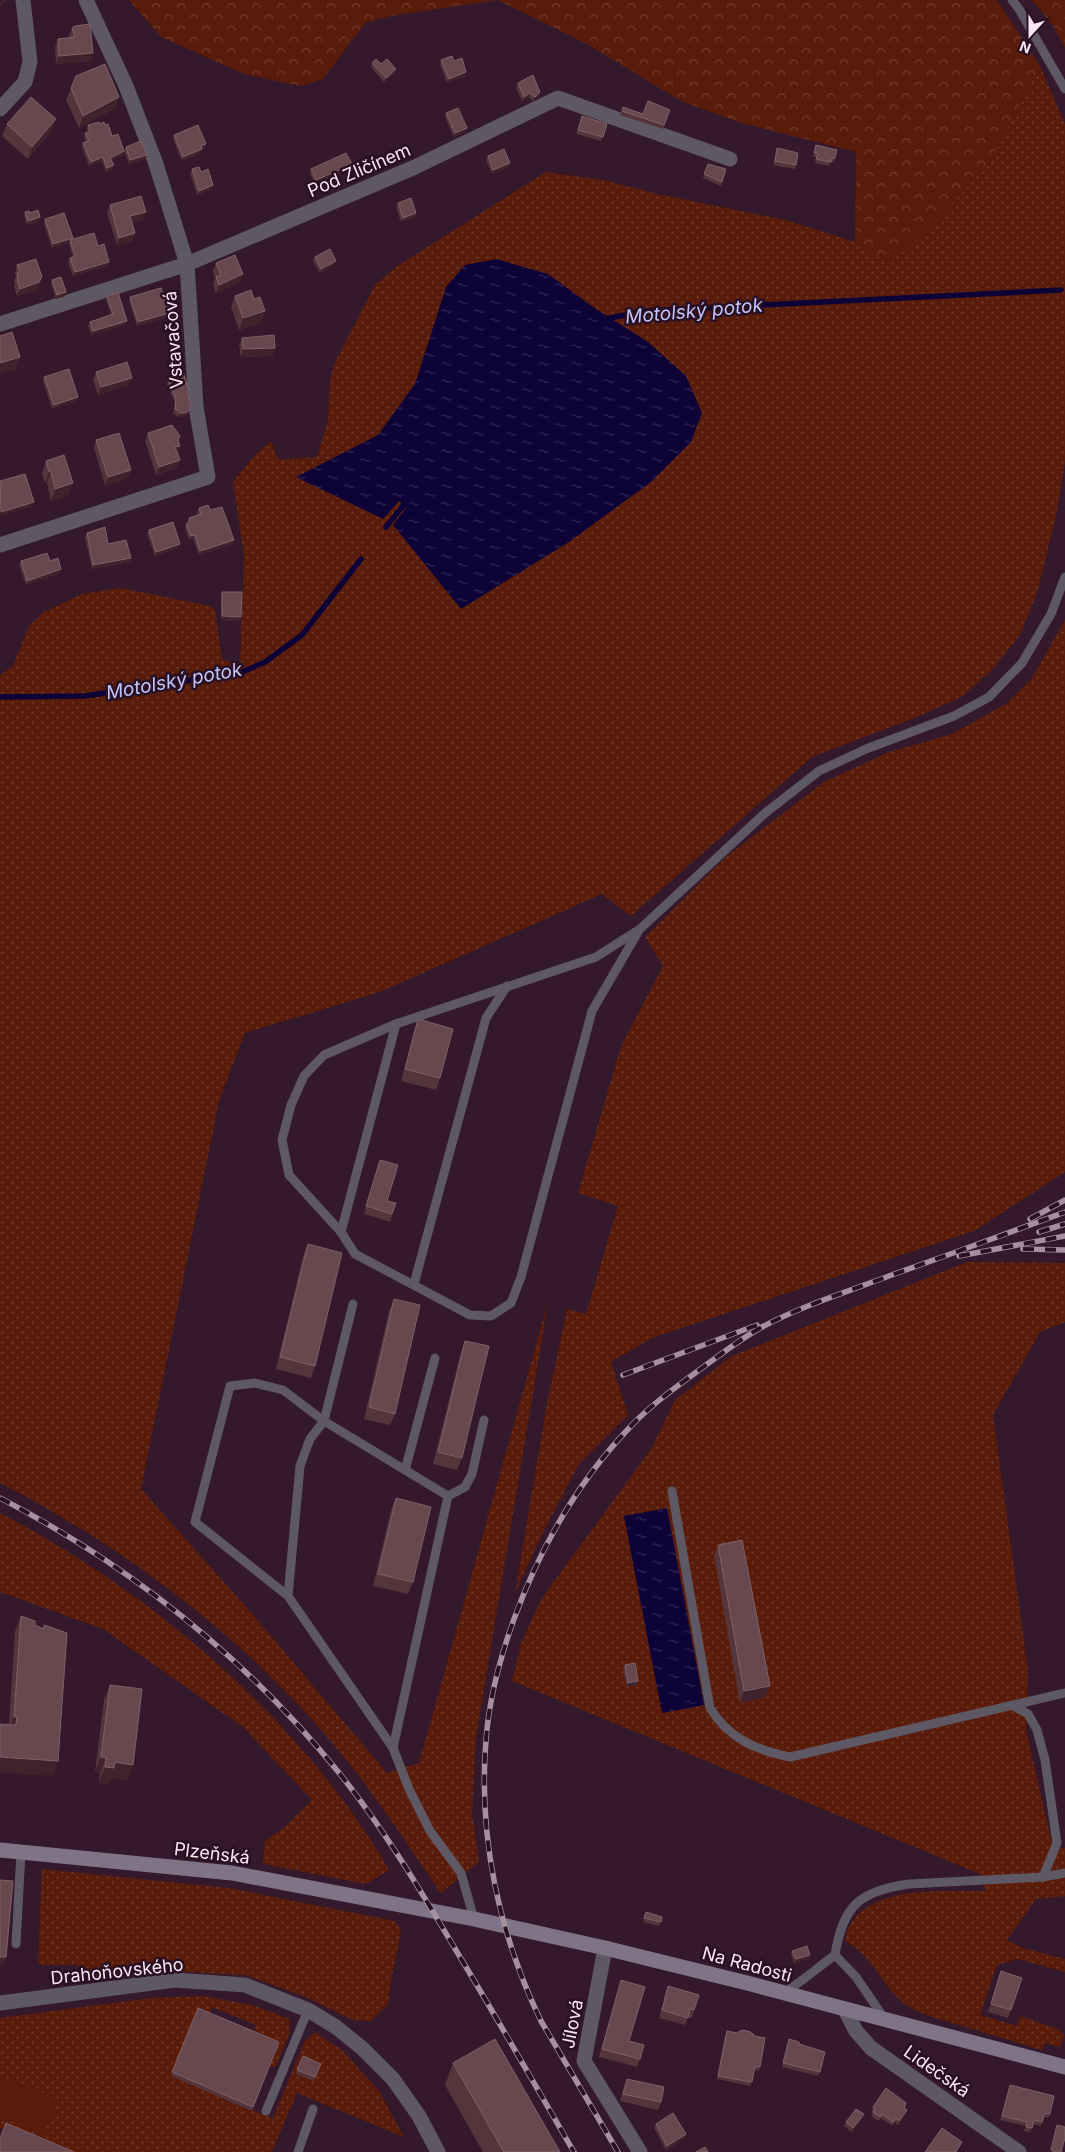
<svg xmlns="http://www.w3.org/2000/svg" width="1065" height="2152" viewBox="0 0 1065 2152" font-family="Inter,sans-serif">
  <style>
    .grass { fill: url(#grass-dots); fill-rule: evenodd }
    .forest { fill: url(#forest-crowns) }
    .pitch { fill: #591c0a }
    .water { fill: url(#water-ripples) }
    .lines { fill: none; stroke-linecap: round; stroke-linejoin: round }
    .stream { stroke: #0e0337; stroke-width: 5.5 }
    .lane { stroke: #5e5764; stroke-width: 9 }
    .street { stroke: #5e5764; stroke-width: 15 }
    .secondary { stroke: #7f7388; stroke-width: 15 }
    .rail-casing { stroke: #a5909f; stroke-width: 5.5 }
    .rail { stroke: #291022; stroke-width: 4; stroke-dasharray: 11; stroke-linecap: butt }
    .wall { fill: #55353c }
    .shaded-wall { fill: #40222d }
    .building { fill: #67484f; stroke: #7e6169 }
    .labels { text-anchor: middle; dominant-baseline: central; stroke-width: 5; stroke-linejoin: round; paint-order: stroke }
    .street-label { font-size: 18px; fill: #f8e6f2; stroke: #291022 }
    .water-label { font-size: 19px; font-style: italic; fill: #c1c5fa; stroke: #291022 }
  </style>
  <defs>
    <pattern id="grass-dots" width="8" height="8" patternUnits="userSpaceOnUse" patternTransform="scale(1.25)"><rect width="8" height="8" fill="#591c0a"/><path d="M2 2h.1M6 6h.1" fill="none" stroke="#723d2e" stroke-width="1.8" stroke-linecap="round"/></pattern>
    <pattern id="forest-crowns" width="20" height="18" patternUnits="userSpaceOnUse" patternTransform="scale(1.25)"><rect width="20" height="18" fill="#591c0a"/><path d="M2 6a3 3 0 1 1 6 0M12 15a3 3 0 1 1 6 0" fill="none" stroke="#723d2e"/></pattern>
    <pattern id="water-ripples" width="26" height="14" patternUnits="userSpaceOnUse" patternTransform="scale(1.25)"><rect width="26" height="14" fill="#0e0337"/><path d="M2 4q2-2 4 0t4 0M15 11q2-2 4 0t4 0" fill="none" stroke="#322854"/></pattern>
  </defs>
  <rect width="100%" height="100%" fill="#33192b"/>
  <g class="grass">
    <path d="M1040 66 1065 124V461L1056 516 1037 593 1020 635 994 668 963 696 922 715 812 757 631 916 602 894 380 992 245 1033 219 1101 141 1489 255 1617 387 1773 419 1763 548 1302 476 1737 472 1813 479 1862 441 1893C411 1850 383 1807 351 1766 257 1647 135 1553 0 1483V675L13 666 29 626 44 612 82 594 121 588 205 605 215 609 222 660 240 663 244 555 233 482 256 454 271 441 278 460 317 457 328 420 330 382 334 364 375 285 396 267 546 172 604 180 653 193 785 220 855 242 887 262 919 239 988 164Z"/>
    <path d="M1065 620V1172L974 1231 652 1338 611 1362 628 1415 579 1464 542 1534 515 1593 547 1403 567 1309 586 1314 618 1206 578 1193 621 1046 663 966 645 937 727 856 824 782 889 752 952 734 1006 704 1032 678Z"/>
    <path d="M967 1262 1065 1263V1322L1040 1332 993 1415 1028 1670 1026 1730 1053 1848H1065V1896L1036 1899 1007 1940 1023 1948 1065 1959V1972L1017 1959 997 1965 980 2015 1017 2026 1020 2016 1058 2029 1064 2036 1060 2047 1045 2043 1042 2050C1015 2042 989 2034 962 2026 944 2020 924 2016 908 2006 883 1991 874 1955 845 1941 846 1935 847 1928 851 1923 877 1884 945 1892 986 1891L980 1874 512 1681 521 1643 542 1598 651 1449 675 1400 732 1356ZM667 1509 704 1705 662 1713 624 1516Z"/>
    <path d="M0 1513C153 1593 301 1719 389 1870L366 1884 263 1864 265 1841 286 1826 312 1800 243 1727 103 1629 0 1592Z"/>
    <path d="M42 1869 229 1888 395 1921 401 1931C397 1956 390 1979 388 2004L371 2021 352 2020 306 1997 245 1975 169 1971 79 1982 78 1965H38Z"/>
    <path d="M202 1996 252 2005 290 2019 289 2035 276 2066 268 2067 253 2035 256 2025 212 2007 208 2017 220 2098 273 2118 305 2041 315 2032 342 2050 379 2091 404 2137 297 2093 272 2152H57L0 2128V2018L151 1998Z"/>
  </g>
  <g class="forest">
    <path d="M129 0H997L1040 66 988 164 919 239 887 263 855 242 856 152 741 123 683 102 587 44 498 0 390 16 365 23 323 79 300 86 244 74 161 37Z"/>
    <path d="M1032 0H1065V48L1053 26Z"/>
  </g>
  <path class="pitch" d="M0 2077 60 2099 43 2135 0 2117Z"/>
  <g class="water">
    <path d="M496 259 548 274 596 309 648 342 686 376 702 413 691 442 651 482 569 542 461 609 393 525 406 508 399 501 383 519 296 477 378 435 415 384 446 287 465 265Z"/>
    <path d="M667 1508 704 1705 662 1713 624 1516Z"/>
  </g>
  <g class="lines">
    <g class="stream">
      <path d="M605 319 644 311 1061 290"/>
      <path d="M386 527 407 501"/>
      <path d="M0 697 85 696 240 673 265 662 302 635 361 559"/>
    </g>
    <g class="lane">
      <path d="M1012 0 1019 9 1065 89"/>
      <path d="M396 1024 341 1232 355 1254 470 1315 491 1316 511 1303 521 1277 592 1011 638 932"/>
      <path d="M341 1232 289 1175 282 1140 291 1105 304 1076 324 1055 396 1024 596 957 640 929 764 814 819 771 866 749 954 716 989 697 1022 663 1051 614 1065 577"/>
      <path d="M414 1284 486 1018 507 986"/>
      <path d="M353 1304 324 1421 448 1496 393 1748"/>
      <path d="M405 1470 435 1358"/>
      <path d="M672 1491 710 1708C729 1739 756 1750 790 1757L1065 1693"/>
      <path d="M448 1496 465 1487 472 1474 484 1420"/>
      <path d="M288 1596 300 1466 310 1439 324 1421 283 1390 255 1383 230 1386 195 1522 288 1596 393 1748 409 1789 430 1831 461 1873 474 1919"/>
      <path d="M1012 1705 1028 1714 1037 1730 1045 1760 1057 1843 1043 1877"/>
      <path d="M16 1944 21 1852"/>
      <path d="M835 1955C843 1906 859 1891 909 1884L1043 1877 1065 1873"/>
      <path d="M783 1993C802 1982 817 1968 835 1955L856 1977 884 2018"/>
      <path d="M266 2111 308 2010"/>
      <path d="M298 2152 313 2109"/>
    </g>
    <g class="street">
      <path d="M0 109 25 82 30 62 23 0"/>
      <path d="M0 324 187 264 415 167 558 98 730 159"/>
      <path d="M0 545 208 477 196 407 187 264 156 164 126 86 86 0"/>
      <path d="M605 1948 584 2061 640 2152"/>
      <path d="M0 2003 175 1980 245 1985 308 2010 336 2027 362 2048 393 2079 419 2116 438 2152"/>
      <path d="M845 2010 856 2031 871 2048 1019 2152"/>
    </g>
    <path class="secondary" d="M0 1850 232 1873 474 1919 605 1948 751 1984 1065 2067"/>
    <g class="rail-casing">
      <g id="rail">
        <path d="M1030 1219 1065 1200"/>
        <path d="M1039 1232 1065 1224"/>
        <path d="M1023 1249 1065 1250"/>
        <path d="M959 1256 1065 1236"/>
        <path d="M623 1375 757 1325"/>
        <path d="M0 1498C131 1566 247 1659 340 1774 384 1829 421 1891 457 1952 497 2018 535 2085 574 2152"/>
        <path d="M618 2152 541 2021C499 1934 478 1837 486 1740 489 1699 500 1658 514 1619 540 1548 578 1481 631 1426 653 1403 680 1384 706 1365 724 1352 742 1338 762 1327 802 1306 846 1292 889 1276 948 1255 1006 1234 1065 1212"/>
      </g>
    </g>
    <use href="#rail" class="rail"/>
  </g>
  <g class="wall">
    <path d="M72 28 93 53 90 61 56 64 55 47 58 39 70 38 69 36Z"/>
    <path d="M441 60 454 61 465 76 447 83 440 64Z"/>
    <path d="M372 63 381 64 395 73 384 82 371 67Z"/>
    <path d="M518 83 540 92 539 96 533 101 529 97 522 101 516 87Z"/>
    <path d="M71 88 119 97 114 109 79 128 66 100Z"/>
    <path d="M623 107 643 114 670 110 663 129 620 115Z"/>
    <path d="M446 113 467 128 465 132 454 137 445 117Z"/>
    <path d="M582 116 607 124 601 141 576 134Z"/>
    <path d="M7 124 52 131 28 159 2 136Z"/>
    <path d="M100 124 112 136 123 155 112 160 114 165 112 169 106 172 102 161 89 166 82 147 83 143 86 142 84 137 85 133 88 132 87 129 88 125Z"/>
    <path d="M174 135 205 148 202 150 200 153 182 161 173 139Z"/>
    <path d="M816 145 835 158 834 162H831L829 166 815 163 816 157H813Z"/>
    <path d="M126 147 145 159 129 164 124 151Z"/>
    <path d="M777 148 796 165 795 169 773 165Z"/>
    <path d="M488 156 509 167 492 174 486 160Z"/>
    <path d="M352 164 350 168 315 184 310 173 311 169Z"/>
    <path d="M708 164 726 169 721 186 703 178Z"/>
    <path d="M192 169 201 172 213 185 212 189 197 195 190 173Z"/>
    <path d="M398 203 416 213 415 217 401 222 396 207Z"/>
    <path d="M110 205 143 220 132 223 135 233 132 241 117 245 107 213Z"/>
    <path d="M25 212 30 213 40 217 39 221 27 225 24 216Z"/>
    <path d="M45 219 72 240 98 246 107 266 73 276 68 262 70 258 73 257 69 244 70 242 52 248 44 223Z"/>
    <path d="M315 257 336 261 334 265 320 273 313 261Z"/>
    <path d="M216 263 240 282 216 293 213 285 215 278 213 271Z"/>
    <path d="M17 265 42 277 37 290 17 296 14 287 15 284 14 281 16 276 15 273Z"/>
    <path d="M52 280 65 296 56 299 51 284Z"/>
    <path d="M163 293 169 313 168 317 137 326 129 301 130 297Z"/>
    <path d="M107 296 127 321 125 325 91 335 88 326 90 322 111 315 106 300Z"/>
    <path d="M235 296 254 299 261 323 239 330 231 307Z"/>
    <path d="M242 338 275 348 272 356 241 357 239 346Z"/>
    <path d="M96 372 132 378 129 385 98 395 93 380Z"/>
    <path d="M44 377 76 401 52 409 43 381Z"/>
    <path d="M168 381 189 391 188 394 191 406 188 414 184 417H178L173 413 175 403 167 385Z"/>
    <path d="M148 433 180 436 178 441 180 446 177 453V468L156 475 145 441Z"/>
    <path d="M96 440 131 470 128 478 105 485 94 448Z"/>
    <path d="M46 461 68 495 51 501 47 483H45L42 473Z"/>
    <path d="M199 508 210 510 234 540 232 544 199 555 193 539 189 540 185 528 186 524 188 523 187 522 189 518 198 514 197 512Z"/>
    <path d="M149 530 178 548 155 556 147 534Z"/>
    <path d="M87 533 108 544 131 558 130 562 92 569 85 537Z"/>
    <path d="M21 561H50L61 569 60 573 26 585 19 565Z"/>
    <path d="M222 592 240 621 221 620V596Z"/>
    <path d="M418 1019 440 1078 436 1090 401 1081 414 1031Z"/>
    <path d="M380 1160 387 1201 396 1203 390 1222 364 1214Z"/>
    <path d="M308 1244 315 1366 311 1378 276 1369 303 1256Z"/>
    <path d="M394 1299 395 1414 390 1425 364 1419 389 1311Z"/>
    <path d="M465 1341 462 1458 457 1470 433 1464 461 1352Z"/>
    <path d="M396 1498 413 1582 408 1594 373 1586 391 1510Z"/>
    <path d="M718 1545 765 1697 740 1703 714 1556Z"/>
    <path d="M21 1616 35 1625 43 1628 44 1625 58 1761 53 1776 9 1724 15 1631Z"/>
    <path d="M625 1665 638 1681 637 1685 627 1687 623 1669Z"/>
    <path d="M110 1685 127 1780 111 1778 108 1784 99 1783 100 1773 95 1772 104 1700Z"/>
    <path d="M646 1912 662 1917 659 1926 643 1922Z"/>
    <path d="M792 1951 810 1955 808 1959 794 1963 791 1955Z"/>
    <path d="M1001 1971 1011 2010 1008 2018 988 2012Z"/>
    <path d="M621 1980 629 2041 640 2059 637 2067 599 2057Z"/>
    <path d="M668 1986 694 2010 692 2018 688 2017 685 2025 659 2018Z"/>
    <path d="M198 2008 279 2042 252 2111 171 2076Z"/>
    <path d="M727 2031 737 2033 760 2067 759 2071 754 2070 750 2086 717 2079 725 2035Z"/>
    <path d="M789 2039 820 2072 818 2076 782 2067Z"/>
    <path d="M303 2056 321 2064 314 2081 296 2074Z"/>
    <path d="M453 2063 560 2152H483L445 2085Z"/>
    <path d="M627 2079 661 2102 658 2110 620 2101 624 2087Z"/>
    <path d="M1010 2085 1050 2114 1048 2118 1044 2117 1041 2126 1033 2124 1030 2132 1024 2131 1026 2126 1000 2120Z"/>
    <path d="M873 2107 904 2108 907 2110 906 2114 898 2125 895 2122 892 2126 881 2118 878 2121 871 2116 873 2112 871 2111Z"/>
    <path d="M864 2114 862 2118 852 2132 844 2126 846 2122Z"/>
    <path d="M656 2124 686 2134 685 2138 666 2150 654 2128Z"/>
  </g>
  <g class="shaded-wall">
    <path d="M2 0H6L0 8V3Z"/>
    <path d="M93 53 90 61 56 64 59 56Z"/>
    <path d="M396 69 395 73 384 82 386 78Z"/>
    <path d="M466 72 465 76 447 83 449 79Z"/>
    <path d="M540 92 539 96 533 101 535 97Z"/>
    <path d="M530 93 529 97 522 101 524 97Z"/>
    <path d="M119 97 114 109 79 128 83 116Z"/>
    <path d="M56 119 52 131 28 159 32 147Z"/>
    <path d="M467 128 465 132 454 137 455 133Z"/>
    <path d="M206 144 205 148 202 150 200 153 182 161 183 157Z"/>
    <path d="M124 151 123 155 109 162 110 158Z"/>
    <path d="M147 155 145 159 129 164 130 160Z"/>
    <path d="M103 157 102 161 89 166 91 162Z"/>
    <path d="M510 163 509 167 492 174 493 170Z"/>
    <path d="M352 164 350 168 315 184 316 180Z"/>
    <path d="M114 165 112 169 106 172 107 168Z"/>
    <path d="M213 185 212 189 197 195 199 191Z"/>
    <path d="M146 212 143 220 127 224 130 216Z"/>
    <path d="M416 213 415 217 401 222 403 218Z"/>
    <path d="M40 217 39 221 27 225 28 221Z"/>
    <path d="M135 233 132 241 117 245 119 238Z"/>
    <path d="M73 238 71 242 70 240V242L52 248 53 244Z"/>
    <path d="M336 261 334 265 320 273 321 269Z"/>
    <path d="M109 262 107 266 73 276 75 272Z"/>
    <path d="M243 274 240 282 216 293 219 285Z"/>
    <path d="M42 277 37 290 17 296 20 289Z"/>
    <path d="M66 292 65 296 56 299 57 295Z"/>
    <path d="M265 311 261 323 239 330 243 318Z"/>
    <path d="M169 313 168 317 137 326 138 322Z"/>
    <path d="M127 321 125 325 91 335 93 331Z"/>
    <path d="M275 348 272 356 241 357 243 349Z"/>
    <path d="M20 357 16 369 0 374V363Z"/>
    <path d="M132 378 129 385 98 395 101 387Z"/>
    <path d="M78 397 76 401 52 409 54 405Z"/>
    <path d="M189 410 188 414 184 417H178L180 413Z"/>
    <path d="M180 446 177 454 175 447Z"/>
    <path d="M180 460 177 468 156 475 159 467Z"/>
    <path d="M131 470 128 478 105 485 108 477Z"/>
    <path d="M51 471 47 483H45L49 472Z"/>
    <path d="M73 483 68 495 51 501 55 489Z"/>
    <path d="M34 502 33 506 0 516 1 512Z"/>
    <path d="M195 535 193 539 189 540 191 536Z"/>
    <path d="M234 540 232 544 199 555 200 551Z"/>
    <path d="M180 544 178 548 155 556 156 552Z"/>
    <path d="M131 558 130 562 92 569 93 565Z"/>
    <path d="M61 569 60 573 26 585 27 581Z"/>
    <path d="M222 616 241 617 240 621 221 620Z"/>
    <path d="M638 1681 637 1685 627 1687 628 1683Z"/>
    <path d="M770 1686 765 1697 740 1703 744 1691Z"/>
    <path d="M14 1717H17L11 1733 8 1732Z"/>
    <path d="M0 1757 58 1761 53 1776 0 1773Z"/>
    <path d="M101 1757 106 1758 100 1773 95 1772Z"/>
    <path d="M115 1762 133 1765 127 1780 111 1778 108 1784 99 1783 105 1767Z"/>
    <path d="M810 1955 808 1959 794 1963 796 1959Z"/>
    <path d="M0 1957H6L3 1965H0Z"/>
    <path d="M907 2110 906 2114 898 2125 899 2121Z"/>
    <path d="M864 2114 862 2118 852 2132 853 2128Z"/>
    <path d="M686 2134 685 2138 666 2150 667 2146Z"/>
  </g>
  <g class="building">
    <path d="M90 24 93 53 59 56 58 39 75 37 72 28 75 26Z"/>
    <path d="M452 56 454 61 462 58 466 72 449 79 441 60Z"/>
    <path d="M376 59 381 64 387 59 396 69 386 78 372 63Z"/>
    <path d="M105 64 119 97 83 116 71 88 76 76Z"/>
    <path d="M533 75 540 92 535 97 530 93 524 97 518 83Z"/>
    <path d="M31 97 56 119 32 147 7 124Z"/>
    <path d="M648 101 670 110 664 125 622 111 623 107 643 114Z"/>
    <path d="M458 108 467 128 455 133 446 113Z"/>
    <path d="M582 116 607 124 603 137 578 130Z"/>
    <path d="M99 122 100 124 104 122 105 125 108 124 112 136 118 134 124 151 110 158 114 165 107 168 103 157 91 162 83 143 89 141 85 133 90 131 88 125Z"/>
    <path d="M198 125 206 144 201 146 202 149 183 157 174 135Z"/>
    <path d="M141 141 147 155 130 160 126 147Z"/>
    <path d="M816 145 837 150 835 158H832L831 162 816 159 818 153H814Z"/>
    <path d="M777 148 798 153 796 165 775 161Z"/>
    <path d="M504 149 510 163 493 170 488 156Z"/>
    <path d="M346 153 352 164 316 180 311 169Z"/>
    <path d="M708 164 726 169 722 182 704 174Z"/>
    <path d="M199 167 201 172 208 169 213 185 199 191 192 169Z"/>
    <path d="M141 196 146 212 130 216 135 233 119 238 110 205Z"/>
    <path d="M411 198 416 213 403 218 398 203Z"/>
    <path d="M38 210 40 217 28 221 25 212 29 211 30 213Z"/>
    <path d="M64 213 73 238 53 244 45 219Z"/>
    <path d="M94 233 98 246 104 244 109 262 75 272 70 258 75 256 70 240Z"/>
    <path d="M330 249 336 261 321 269 315 257Z"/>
    <path d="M235 255 243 274 219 285 216 277 221 275 216 263Z"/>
    <path d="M36 259 42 277 39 282 20 289 17 279 18 278 17 273 20 272 17 265Z"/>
    <path d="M61 277 66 292 57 295 52 280Z"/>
    <path d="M161 288 163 293 169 299 167 308 169 313 138 322 130 297Z"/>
    <path d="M251 290 254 299 260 297 265 311 243 318 235 296Z"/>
    <path d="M118 292 127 321 93 331 90 322 113 314 107 296Z"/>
    <path d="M12 332 20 357 0 363V336Z"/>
    <path d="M274 335 275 348 243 349 242 338Z"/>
    <path d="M127 362 132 378 101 387 96 372Z"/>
    <path d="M69 369 78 397 54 405 44 377Z"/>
    <path d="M184 375 189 391H187L191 406 189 410 186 413H180L175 409 176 399 168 381Z"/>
    <path d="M172 425 180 436 178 440 180 446 175 447 180 460 159 467 148 433Z"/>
    <path d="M119 433 131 470 108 477 96 440Z"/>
    <path d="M64 455 73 483 55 489 51 471 49 472 46 461Z"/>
    <path d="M25 474 34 502 1 512 0 481Z"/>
    <path d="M208 505 210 510 222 507 234 540 200 551 195 535 191 536 186 524 190 522 189 518 201 514 199 508Z"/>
    <path d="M173 522 180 544 156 552 149 530Z"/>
    <path d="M105 527 108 544 126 540 131 558 93 565 87 533Z"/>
    <path d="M47 553 50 561 58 558 61 569 27 581 21 561Z"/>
    <path d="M222 592H242L241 617 222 616Z"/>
    <path d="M418 1019 453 1029 440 1078 405 1069Z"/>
    <path d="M380 1160 398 1165 387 1201 396 1203 392 1214 366 1206Z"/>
    <path d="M308 1244 342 1253 315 1366 280 1357Z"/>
    <path d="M394 1299 420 1305 395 1414 369 1407Z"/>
    <path d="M465 1341 489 1346 462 1458 438 1452Z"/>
    <path d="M396 1498 431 1507 413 1582 378 1574Z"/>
    <path d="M742 1540 770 1686 744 1691 718 1545Z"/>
    <path d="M21 1616 35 1621V1625L44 1629V1625L67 1633 58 1761 0 1757V1724L16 1725 17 1717H14Z"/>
    <path d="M635 1663 638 1681 628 1683 625 1665Z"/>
    <path d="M110 1685 142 1689 133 1765 115 1762 114 1768 105 1767 106 1758 101 1757Z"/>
    <path d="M0 1880 13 1881 6 1957H0Z"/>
    <path d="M646 1912 662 1917 661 1922 644 1918Z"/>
    <path d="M807 1946 810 1955 796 1959 792 1951Z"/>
    <path d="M1001 1971 1022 1978 1011 2010 991 2004Z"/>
    <path d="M621 1980 645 1987 629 2041 644 2045 640 2059 602 2049Z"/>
    <path d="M668 1986 699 1995 694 2010 690 2009 688 2018 662 2010Z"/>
    <path d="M198 2008 279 2042 253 2107 172 2072Z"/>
    <path d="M742 2030 751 2032 755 2036 765 2038 760 2067 755 2066 752 2082 718 2076 727 2031 737 2033Z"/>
    <path d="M495 2039 560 2152H504L453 2063Z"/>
    <path d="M789 2039 799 2042V2044L825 2052 820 2072 783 2063Z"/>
    <path d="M303 2056 321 2064 315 2077 297 2070Z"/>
    <path d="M627 2079 664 2087 661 2102 623 2094Z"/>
    <path d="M1010 2085 1054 2096 1050 2114 1045 2113 1042 2122 1034 2120 1032 2128 1026 2127 1027 2122 1002 2116Z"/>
    <path d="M886 2088 906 2103 904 2108 907 2110 899 2121 896 2118 893 2122 882 2114 880 2117 873 2112 875 2109 873 2107Z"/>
    <path d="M856 2109 864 2114 853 2128 846 2122Z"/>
    <path d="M673 2113 686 2134 667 2146 656 2124Z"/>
    <path d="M6 2123 74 2152H0V2138Z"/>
    <path d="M1057 2125 1065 2127V2138L1061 2152H1054L1051 2150Z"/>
    <path d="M942 2128 962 2142 956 2152H925Z"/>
    <path d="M705 2147 708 2152H696Z"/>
  </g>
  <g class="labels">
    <g class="street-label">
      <text transform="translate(359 170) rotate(-23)">Pod Zličínem</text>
      <text transform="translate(173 340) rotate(-94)">Vstavačová</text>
      <text transform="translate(212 1853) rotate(7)">Plzeňská</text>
      <text transform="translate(747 1964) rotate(15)">Na Radosti</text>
      <text transform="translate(117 1971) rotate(-6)">Drahoňovského</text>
      <text transform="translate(572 2024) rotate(-79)">Jílová</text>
      <text transform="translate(937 2071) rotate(35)">Lidečská</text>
    </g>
    <g class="water-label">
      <text transform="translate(694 311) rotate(-5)">Motolský potok</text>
      <text transform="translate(174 681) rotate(-10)">Motolský potok</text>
    </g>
  </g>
  <g transform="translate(1030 35) rotate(201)" stroke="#291022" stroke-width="4" paint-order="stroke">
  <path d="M0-4L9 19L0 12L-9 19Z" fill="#f8e6f2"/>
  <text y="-8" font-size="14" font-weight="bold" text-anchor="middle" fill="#f8e6f2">N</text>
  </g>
</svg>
